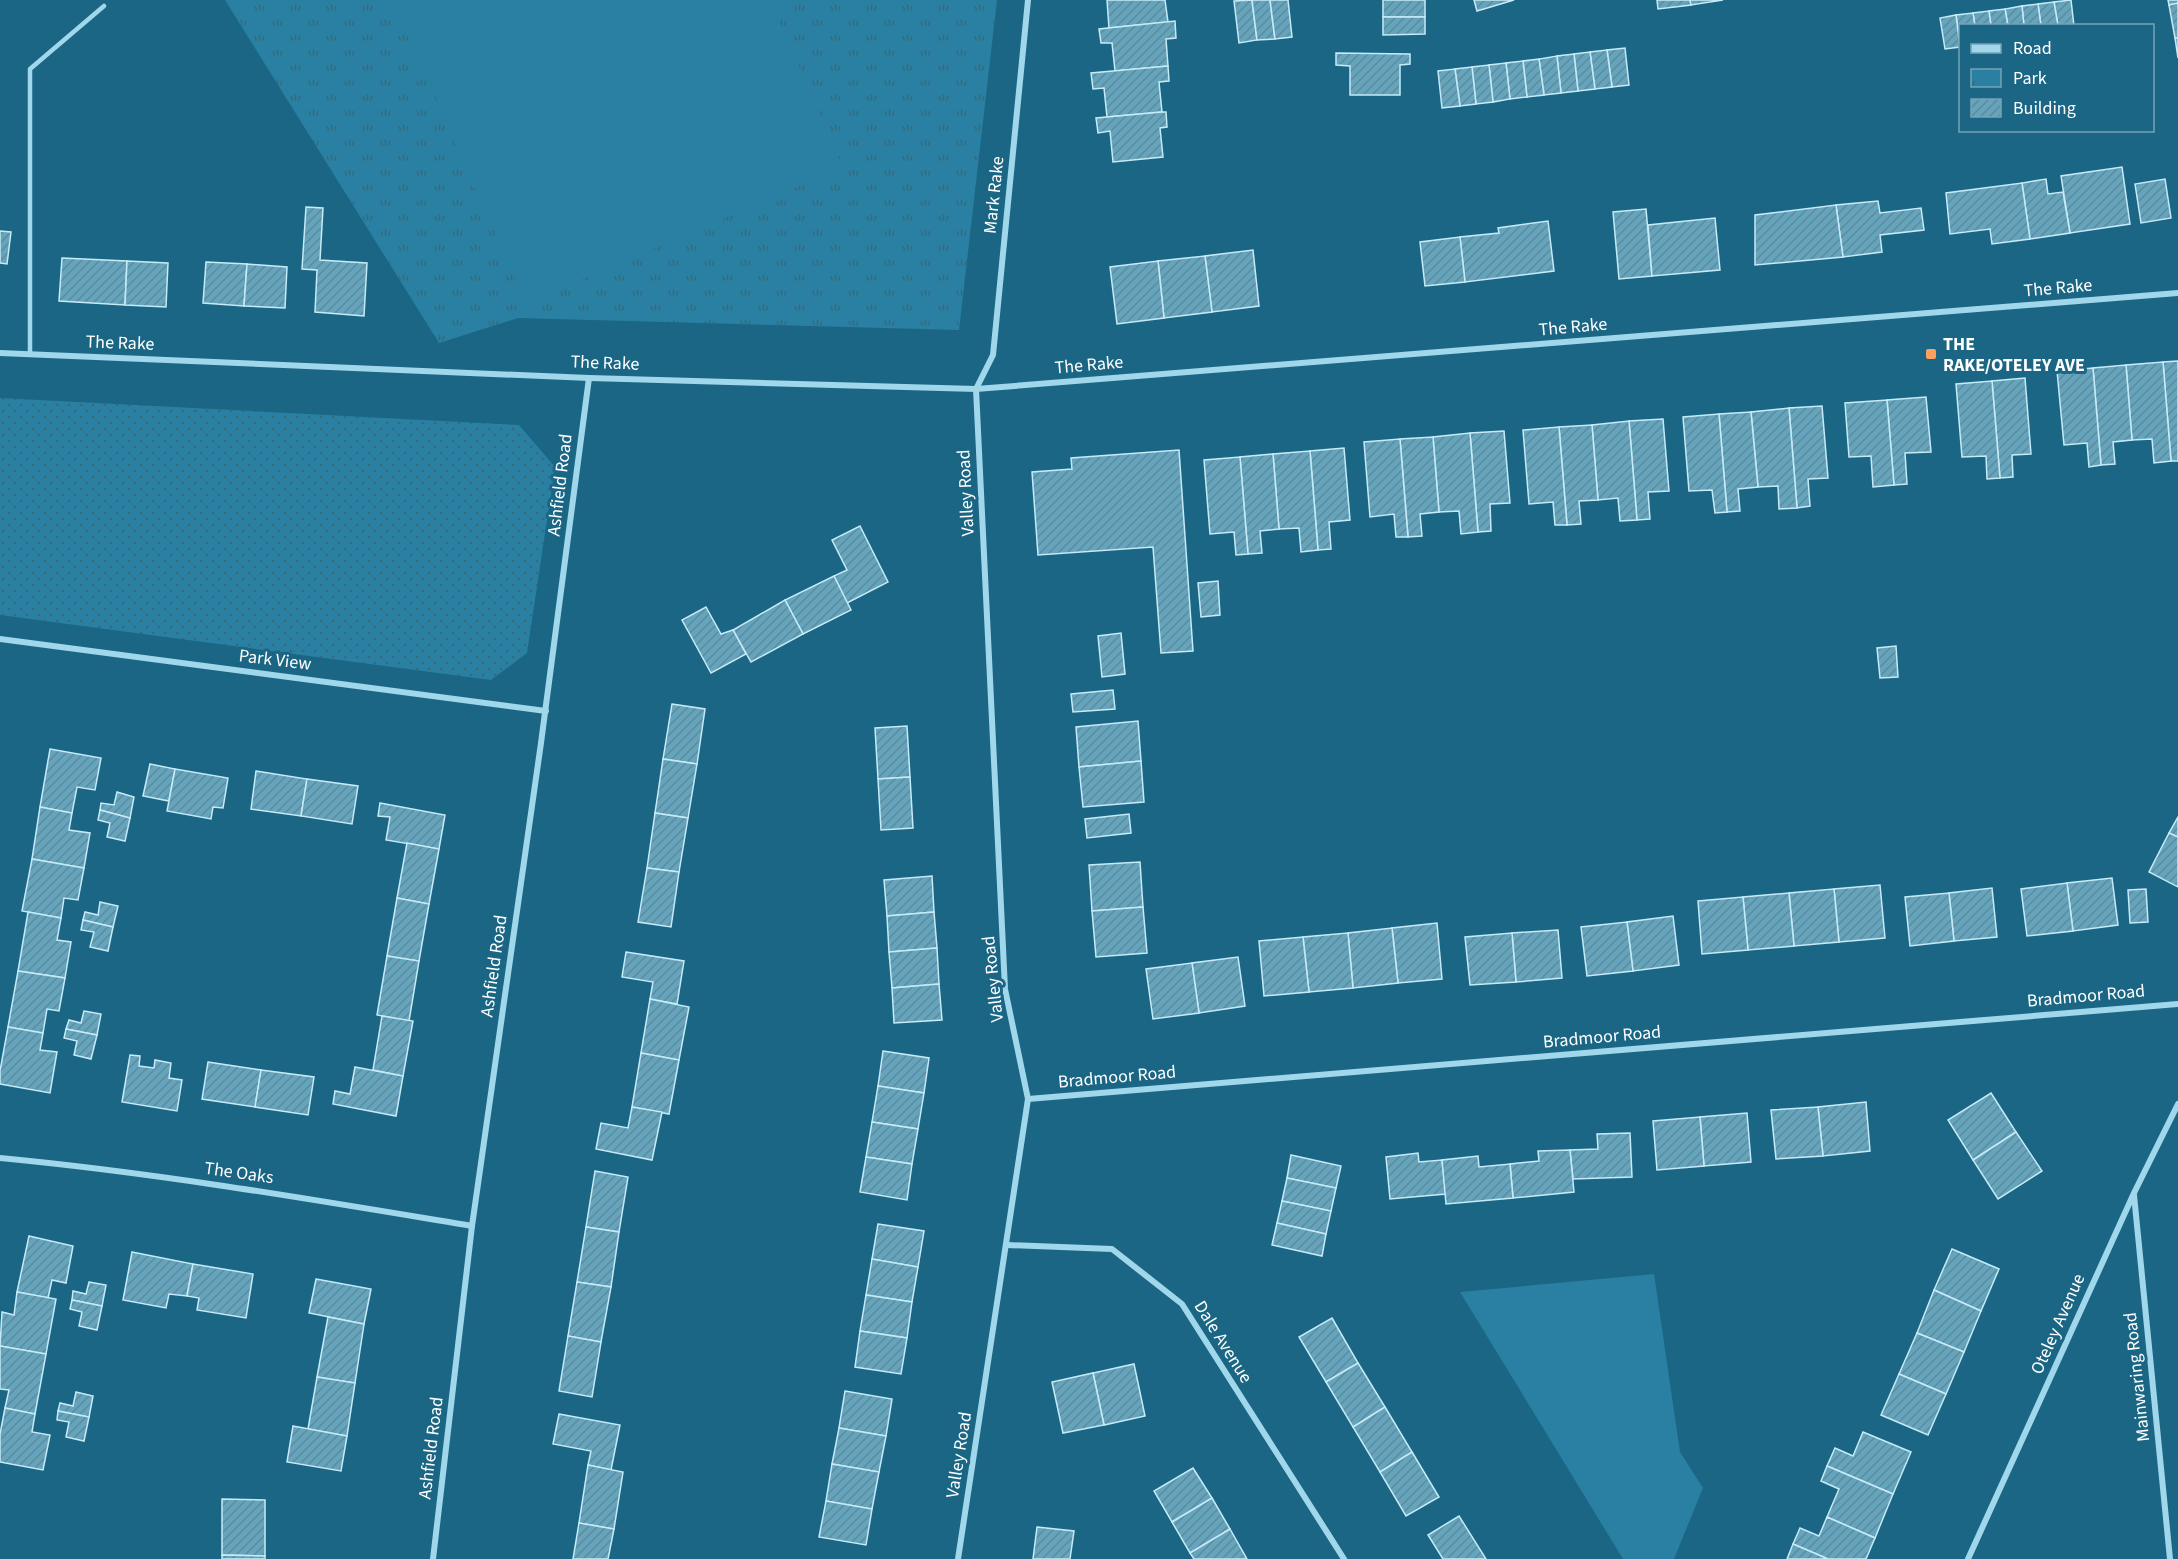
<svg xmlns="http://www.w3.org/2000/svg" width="2178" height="1559" viewBox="0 0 2178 1559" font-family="'Source Sans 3',sans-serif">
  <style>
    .grass { fill: url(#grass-dots) }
    .park { fill: url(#park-tufts) }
    .garden { fill: #2980a2 }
    .building { fill: url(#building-hatch); stroke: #c5ebf8; stroke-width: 1.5 }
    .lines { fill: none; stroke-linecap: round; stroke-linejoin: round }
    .lane { stroke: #a0d7eb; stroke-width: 4.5 }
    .street { stroke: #a0d7eb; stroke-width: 6 }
    .poi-dot { fill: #fda25c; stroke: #1a6684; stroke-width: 2 }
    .labels { text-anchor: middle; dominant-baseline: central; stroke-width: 6; stroke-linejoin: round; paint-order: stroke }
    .street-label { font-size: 18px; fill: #fff; stroke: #1a6684 }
    .poi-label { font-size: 18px; font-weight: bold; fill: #fff; stroke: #1a6684; text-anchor: start }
  </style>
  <defs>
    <pattern id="grass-dots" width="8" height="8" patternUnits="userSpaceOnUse" patternTransform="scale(1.5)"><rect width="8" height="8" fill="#2980a2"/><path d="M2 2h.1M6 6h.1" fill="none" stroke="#39697b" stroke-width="1.8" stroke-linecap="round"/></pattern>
    <pattern id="park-tufts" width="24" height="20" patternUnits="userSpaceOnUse" patternTransform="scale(1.5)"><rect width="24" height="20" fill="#2980a2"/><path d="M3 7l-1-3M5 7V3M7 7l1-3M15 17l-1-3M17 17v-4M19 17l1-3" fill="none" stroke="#39697b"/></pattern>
    <pattern id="building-hatch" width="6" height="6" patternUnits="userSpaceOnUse" patternTransform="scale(1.5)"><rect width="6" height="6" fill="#65a4bd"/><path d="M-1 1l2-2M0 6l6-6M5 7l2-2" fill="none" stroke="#5e8a9b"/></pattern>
  </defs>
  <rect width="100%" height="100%" fill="#1a6684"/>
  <path class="grass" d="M0 398 519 425 555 467 527 653 491 680 0 615Z"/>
  <path class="park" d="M225 0H997L959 330 518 318 439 343Z"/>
  <g class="garden">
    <path d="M393 0H770L843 167 526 304Z"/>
    <path d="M1654 1274 1680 1452 1703 1488 1674 1559H1623L1460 1292Z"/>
  </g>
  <g class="building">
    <path d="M1107 0H1165L1168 22 1109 28Z"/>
    <path d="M1252 0 1257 40 1239 43 1234 1Z"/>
    <path d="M1252 0H1270L1275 39 1257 40Z"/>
    <path d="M1270 0H1288L1292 37 1275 39Z"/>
    <rect x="1383" y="0" width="42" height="17"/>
    <path d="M1474 0H1514L1477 11Z"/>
    <path d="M1657 0H1690L1691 5 1658 9Z"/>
    <path d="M1690 0H1723L1691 5Z"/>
    <path d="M2071 0 2074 26H2058L2054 2Z"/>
    <path d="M2168 0H2178V3L2169 5Z"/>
    <path d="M2054 2 2058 26H2041L2038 4Z"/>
    <path d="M2178 3V38H2175L2169 5Z"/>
    <path d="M2038 4 2041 26H2024L2022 6Z"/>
    <path d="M2022 6 2024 26H2008L2005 9Z"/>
    <path d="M2005 9 2008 26H1991L1989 11Z"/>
    <path d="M1989 11 1991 26H1975L1973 13Z"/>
    <path d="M1973 13 1975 26H1960V44L1956 15Z"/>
    <path d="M1956 15 1960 47 1945 49 1940 18Z"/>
    <path d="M1383 17H1425V34L1383 35Z"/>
    <path d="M1175 21 1176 38 1166 39 1168 66 1115 71 1112 43H1101L1099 29Z"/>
    <path d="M2175 38H2178V58Z"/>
    <path d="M1625 48 1629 85 1612 87 1607 50Z"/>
    <path d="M1607 50 1612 87 1595 89 1590 52Z"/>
    <path d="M1590 52 1595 89 1578 91 1574 54Z"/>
    <path d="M1336 53 1410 54V64L1400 65V95H1350V66L1336 65Z"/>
    <path d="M1574 54 1578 91 1561 93 1557 56Z"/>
    <path d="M1557 56 1561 93 1544 95 1539 59Z"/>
    <path d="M1539 59 1544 95 1527 97 1523 61Z"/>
    <path d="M1523 61 1527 97 1510 99 1506 63Z"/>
    <path d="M1506 63 1510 99 1493 102 1489 65Z"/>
    <path d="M1489 65 1493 102 1476 104 1472 67Z"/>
    <path d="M1168 66 1169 81 1159 82 1162 112 1107 117 1104 88 1093 89 1091 73Z"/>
    <path d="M1472 67 1476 104 1460 106 1455 69Z"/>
    <path d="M1455 69 1460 106 1442 108 1438 71Z"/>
    <path d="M1162 112H1166L1167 127 1160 128 1163 157 1113 162 1110 131 1098 133 1096 118Z"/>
    <path d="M2122 167 2130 224 2070 233 2061 176Z"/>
    <path d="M2046 179 2048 194 2063 192 2070 233 2030 239 2022 183Z"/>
    <path d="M2165 179 2171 218 2141 223 2135 184Z"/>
    <path d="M2022 183 2030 239 1992 244 1990 229 1950 234 1946 193Z"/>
    <path d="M1878 201 1880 213 1921 208 1924 230 1880 235 1882 252 1843 257 1836 205Z"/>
    <path d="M1836 205 1843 257 1755 265V215Z"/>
    <path d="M306 207 323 208 320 260 367 263 364 316 315 312 317 270 302 269Z"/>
    <path d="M1646 209 1652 276 1619 279 1613 212Z"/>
    <path d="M1715 218 1720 270 1652 276 1648 225Z"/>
    <path d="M1548 221 1554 271 1465 282 1460 237 1499 233 1498 228Z"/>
    <path d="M0 231 11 232 7 264 0 263Z"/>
    <path d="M1460 237 1465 282 1425 286 1420 242Z"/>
    <path d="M1253 250 1259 306 1212 312 1205 256Z"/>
    <path d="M1205 256 1212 312 1164 318 1158 261Z"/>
    <path d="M62 258 127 261 125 305 59 301Z"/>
    <path d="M127 261 168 263 166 307 125 305Z"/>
    <path d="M1158 261 1164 318 1117 324 1110 267Z"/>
    <path d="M206 262 247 264 244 306 203 303Z"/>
    <path d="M247 264 287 267 285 308 244 306Z"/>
    <path d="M2178 361V461H2171L2163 362Z"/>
    <path d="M2163 362 2171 461 2154 463 2152 439 2132 440 2126 365Z"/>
    <path d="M2126 365 2132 440 2113 442 2115 464 2101 465 2093 368Z"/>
    <path d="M2093 368 2101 465 2089 467 2087 443 2064 445 2057 371Z"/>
    <path d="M2025 378 2031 454 2012 455 2013 477 2000 478 1992 381Z"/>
    <path d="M1992 381 2000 478 1987 479 1986 456 1962 457 1956 384Z"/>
    <path d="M1926 397 1931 452 1905 453 1907 484 1894 485 1887 400Z"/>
    <path d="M1887 400 1894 485 1873 487 1871 456 1849 457 1845 403Z"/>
    <path d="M1822 406 1828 478 1808 479 1810 506 1797 508 1789 408Z"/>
    <path d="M1789 408 1797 508 1779 509 1778 486 1758 487 1751 412Z"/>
    <path d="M1751 412 1758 487 1738 489 1740 511 1727 512 1719 414Z"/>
    <path d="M1719 414 1727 512 1715 513 1712 490 1689 491 1683 417Z"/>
    <path d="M1663 419 1669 491 1648 492 1650 519 1637 520 1629 421Z"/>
    <path d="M1629 421 1637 520 1620 521 1618 498 1598 500 1592 425Z"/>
    <path d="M1592 425 1598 500 1579 501 1581 524 1567 525 1559 427Z"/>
    <path d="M1559 427 1567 525H1555L1553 502 1529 504 1523 430Z"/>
    <path d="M1504 431 1510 503 1490 504 1491 531 1478 532 1470 433Z"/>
    <path d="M1470 433 1478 532 1461 534 1459 511 1439 512 1433 437Z"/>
    <path d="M1433 437 1439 512 1420 514 1422 536 1408 537 1400 439Z"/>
    <path d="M1400 439 1408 537H1396L1394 514 1370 517 1364 442Z"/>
    <path d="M1344 448 1350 520 1329 522 1331 549 1318 550 1310 451Z"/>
    <path d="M1179 450 1193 651 1161 653 1153 547 1038 555 1032 472 1072 469 1071 458Z"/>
    <path d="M1310 451 1318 550 1301 552 1299 528 1279 529 1273 454Z"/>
    <path d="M1273 454 1279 529 1260 531 1262 553 1248 554 1240 457Z"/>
    <path d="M1240 457 1248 554 1236 555 1234 532 1210 534 1204 460Z"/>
    <path d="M860 526 888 582 847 603 834 576 847 570 832 540Z"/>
    <path d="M834 576 851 610 803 634 785 600Z"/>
    <path d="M1218 581 1220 615 1201 617 1198 583Z"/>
    <path d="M785 600 803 634 751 662 733 630Z"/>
    <path d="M706 607 721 634 733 630 746 654 711 673 682 620Z"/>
    <path d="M1121 633 1125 674 1102 677 1098 636Z"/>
    <path d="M1896 646 1898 677 1880 678 1877 648Z"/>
    <path d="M1113 690 1115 709 1073 712 1071 694Z"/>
    <path d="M672 704 705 709 697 764 663 759Z"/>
    <path d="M1138 721 1141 761 1079 767 1076 727Z"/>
    <path d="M907 726 910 777 878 779 875 728Z"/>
    <path d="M50 749 101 758 95 790 77 787 72 813 40 807Z"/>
    <path d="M663 759 697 764 688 818 655 813Z"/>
    <path d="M1141 761 1144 802 1083 807 1079 767Z"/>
    <path d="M150 764 175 769 169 801 143 796Z"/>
    <path d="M175 769 228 778 223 808 213 807 211 819 167 811Z"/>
    <path d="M256 771 307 779 301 816 251 809Z"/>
    <path d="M910 777 913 828 881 830 878 779Z"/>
    <path d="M307 779 358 786 352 824 301 816Z"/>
    <path d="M117 792 134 797 130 818 100 810 101 803 114 805Z"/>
    <path d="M380 803 445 815 439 849 386 840 390 817 378 816Z"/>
    <path d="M40 807 72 813 69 830 90 833 84 868 32 859Z"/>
    <path d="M100 810 130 818 125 841 107 837 110 823 98 820Z"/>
    <path d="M655 813 688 818 679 872 647 868Z"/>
    <path d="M1129 814 1131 833 1087 838 1085 819Z"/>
    <path d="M2178 817V837L2169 833Z"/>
    <path d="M2169 833 2178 837V887L2149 872Z"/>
    <path d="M407 843 439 849 429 904 397 898Z"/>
    <path d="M32 859 84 868 78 900 64 898 61 918 22 911Z"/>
    <path d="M1140 862 1143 907 1092 911 1089 865Z"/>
    <path d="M647 868 679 872 671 927 638 922Z"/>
    <path d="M932 876 934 912 887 916 884 880Z"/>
    <path d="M2112 878 2118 925 2073 931 2067 883Z"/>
    <path d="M2067 883 2073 931 2027 936 2021 889Z"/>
    <path d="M1880 885 1885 938 1839 942 1834 889Z"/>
    <path d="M1992 888 1997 937 1954 941 1949 893Z"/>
    <path d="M1834 889 1839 942 1794 946 1789 893Z"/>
    <path d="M2146 889 2148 922 2130 923 2128 890Z"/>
    <path d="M1789 893 1794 946 1748 950 1743 897Z"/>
    <path d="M1949 893 1954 941 1910 946 1905 897Z"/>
    <path d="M1743 897 1748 950 1702 954 1698 901Z"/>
    <path d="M397 898 429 904 419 961 387 956Z"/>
    <path d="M100 902 118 906 113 927 83 920 85 912 98 915Z"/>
    <path d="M1143 907 1147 953 1096 957 1092 911Z"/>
    <path d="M28 912 61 918 57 940 71 942 65 978 18 971Z"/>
    <path d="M934 912 937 948 889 952 887 916Z"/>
    <path d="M1673 916 1679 965 1633 971 1627 922Z"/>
    <path d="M83 920 113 927 108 951 90 947 94 932 81 930Z"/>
    <path d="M1627 922 1633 971 1587 976 1581 927Z"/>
    <path d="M1437 923 1442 979 1398 983 1392 928Z"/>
    <path d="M1392 928 1398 983 1353 988 1348 933Z"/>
    <path d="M1558 930 1562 978 1516 982 1512 933Z"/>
    <path d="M1348 933 1353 988 1309 992 1303 937Z"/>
    <path d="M1512 933 1516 982 1470 985 1465 937Z"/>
    <path d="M1303 937 1309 992 1264 996 1259 941Z"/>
    <path d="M937 948 939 984 892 988 889 952Z"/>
    <path d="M626 952 684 961 677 1004 650 999 653 982 622 977Z"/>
    <path d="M387 956 419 961 409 1021 377 1015Z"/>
    <path d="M1238 957 1245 1006 1199 1013 1192 963Z"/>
    <path d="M1192 963 1199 1013 1153 1019 1146 969Z"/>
    <path d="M18 971 65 978 59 1011 47 1009 43 1033 8 1027Z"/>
    <path d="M939 984 942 1020 894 1023 892 988Z"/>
    <path d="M650 999 689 1007 679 1060 641 1053Z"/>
    <path d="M84 1011 101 1014 97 1035 66 1029 69 1020 81 1023Z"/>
    <path d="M382 1016 413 1021 403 1076 373 1070Z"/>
    <path d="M8 1027 43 1033 40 1050 57 1052 50 1093 0 1084V1071Z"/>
    <path d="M66 1029 97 1035 91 1059 74 1055 77 1041 64 1038Z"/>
    <path d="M883 1051 929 1058 924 1093 878 1086Z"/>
    <path d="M641 1053 679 1060 669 1114 632 1107Z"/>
    <path d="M130 1055 140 1056 139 1066 154 1068 155 1060 171 1063 169 1078 182 1080 177 1111 122 1102Z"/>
    <path d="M208 1062 261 1070 255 1107 202 1099Z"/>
    <path d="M355 1067 403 1076 396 1116 333 1104 335 1091 350 1094Z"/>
    <path d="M261 1070 314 1077 308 1115 255 1107Z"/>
    <path d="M878 1086 924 1093 918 1129 872 1122Z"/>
    <path d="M1991 1093 2016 1132 1973 1160 1948 1120Z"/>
    <path d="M1866 1102 1870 1151 1823 1156 1818 1107Z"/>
    <path d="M632 1107 662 1112 652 1160 596 1149 601 1123 628 1128Z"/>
    <path d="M1818 1107 1823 1156 1776 1159 1771 1110Z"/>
    <path d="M1747 1113 1751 1162 1704 1166 1700 1117Z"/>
    <path d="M1700 1117 1704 1166 1657 1170 1653 1121Z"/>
    <path d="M872 1122 918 1129 912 1164 866 1157Z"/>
    <path d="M2016 1132 2042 1171 1998 1199 1973 1160Z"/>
    <path d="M1630 1133 1632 1177 1573 1179 1570 1150 1598 1149 1597 1134Z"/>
    <path d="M1570 1150 1574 1192 1513 1198 1510 1164 1539 1161 1538 1151Z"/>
    <path d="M1418 1153 1419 1162 1442 1160 1446 1194 1390 1199 1386 1157Z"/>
    <path d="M1291 1155 1341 1166 1336 1188 1287 1178Z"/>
    <path d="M1478 1156 1479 1167 1510 1164 1513 1198 1446 1204 1442 1160Z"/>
    <path d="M866 1157 912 1164 907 1200 860 1192Z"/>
    <path d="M595 1171 628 1177 619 1232 586 1227Z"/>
    <path d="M1287 1178 1336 1188 1331 1211 1282 1201Z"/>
    <path d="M1282 1201 1331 1211 1326 1234 1277 1223Z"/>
    <path d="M1277 1223 1326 1234 1322 1256 1272 1245Z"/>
    <path d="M878 1224 924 1231 918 1267 872 1259Z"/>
    <path d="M586 1227 619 1232 611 1287 577 1282Z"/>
    <path d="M29 1236 73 1246 66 1283 52 1280 48 1298 17 1292Z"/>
    <path d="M1952 1249 1999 1269 1981 1311 1934 1290Z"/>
    <path d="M132 1252 193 1264 187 1296 169 1294 166 1308 123 1300Z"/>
    <path d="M872 1259 918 1267 912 1302 866 1295Z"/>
    <path d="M193 1264 253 1274 246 1318 197 1310 199 1298 187 1296Z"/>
    <path d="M316 1279 371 1289 364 1324 309 1313Z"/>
    <path d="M89 1282 106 1285 102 1306 72 1300 73 1291 86 1294Z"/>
    <path d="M577 1282 611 1287 601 1342 568 1336Z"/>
    <path d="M1934 1290 1981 1311 1964 1352 1917 1333Z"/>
    <path d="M17 1292 56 1299 46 1354 0 1346 2 1312 14 1315Z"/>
    <path d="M866 1295 912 1302 907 1338 860 1331Z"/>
    <path d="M72 1300 102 1306 97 1330 79 1326 82 1312 70 1309Z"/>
    <path d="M328 1317 364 1324 355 1383 317 1377Z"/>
    <path d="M1332 1318 1358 1363 1326 1382 1299 1337Z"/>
    <path d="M860 1331 907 1338 901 1374 855 1367Z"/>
    <path d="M1917 1333 1964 1352 1946 1394 1899 1374Z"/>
    <path d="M568 1336 601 1342 592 1397 559 1391Z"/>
    <path d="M0 1346 46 1354 35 1414 5 1408 9 1390 0 1389Z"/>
    <path d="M1358 1363 1385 1407 1353 1427 1326 1382Z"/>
    <path d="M1134 1364 1145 1416 1104 1425 1093 1373Z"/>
    <path d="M1093 1373 1104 1425 1063 1433 1052 1382Z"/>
    <path d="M1899 1374 1946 1394 1928 1435 1881 1415Z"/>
    <path d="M317 1377 355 1383 347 1436 308 1429Z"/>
    <path d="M845 1391 892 1399 886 1436 839 1428Z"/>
    <path d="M76 1392 93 1396 89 1417 58 1411 60 1403 73 1406Z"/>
    <path d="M1385 1407 1412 1452 1380 1472 1353 1427Z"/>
    <path d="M5 1408 35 1414 32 1432 50 1435 43 1470 0 1462V1434Z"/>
    <path d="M58 1411 89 1417 84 1441 66 1437 69 1422 57 1420Z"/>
    <path d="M559 1414 620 1425 611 1470 588 1465 591 1451 553 1444Z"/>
    <path d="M293 1426 347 1436 341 1471 287 1462Z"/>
    <path d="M839 1428 886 1436 879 1472 832 1464Z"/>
    <path d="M1863 1432 1911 1452 1893 1494 1827 1466 1835 1448 1853 1456Z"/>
    <path d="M1412 1452 1439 1497 1406 1516 1380 1472Z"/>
    <path d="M832 1464 879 1472 872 1509 826 1501Z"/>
    <path d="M588 1465 623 1472 614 1529 579 1523Z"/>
    <path d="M1827 1466 1893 1494 1875 1538 1827 1517 1839 1489 1821 1481Z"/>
    <path d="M1193 1468 1212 1498 1172 1522 1154 1491Z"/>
    <path d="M1212 1498 1230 1529 1190 1553 1172 1522Z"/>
    <path d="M222 1499 265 1500V1556L222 1555Z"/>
    <path d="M826 1501 872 1509 866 1545 819 1537Z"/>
    <path d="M1459 1516 1486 1559H1443L1428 1535Z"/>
    <path d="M1827 1517 1875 1538 1866 1559H1828L1793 1544 1800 1528 1819 1536Z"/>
    <path d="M579 1523 614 1529 608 1559H573Z"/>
    <path d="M1037 1527 1074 1531 1070 1559H1033Z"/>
    <path d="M1230 1529 1247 1559H1194L1190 1553Z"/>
    <path d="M1793 1544 1828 1559H1787Z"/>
    <path d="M222 1555 265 1556V1559H222Z"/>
  </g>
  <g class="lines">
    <path class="lane" d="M30 354V69L104 6"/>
    <g class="street">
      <path d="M0 353 589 378 976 389 2178 293"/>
      <path d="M0 639 546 711"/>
      <path d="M1028 1099 2178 1004"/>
      <path d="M0 1158C158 1173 315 1200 472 1226"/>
      <path d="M2134 1195 2170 1559"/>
      <path d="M1007 1245 1112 1249 1182 1304 1344 1559"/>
      <path d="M433 1559 472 1226 541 743 589 378"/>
      <path d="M958 1559 1028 1099 1005 989 976 389 993 355 1028 0"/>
      <path d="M1968 1559 2134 1193 2178 1104"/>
    </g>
  </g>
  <rect class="poi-dot" x="1925" y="348" width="12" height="12" rx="3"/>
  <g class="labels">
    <g class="street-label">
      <text transform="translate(994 195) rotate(-84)">Mark Rake</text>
      <text transform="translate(2058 288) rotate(-5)">The Rake</text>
      <text transform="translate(1573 327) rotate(-5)">The Rake</text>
      <text transform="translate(120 343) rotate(2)">The Rake</text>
      <text transform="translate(605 363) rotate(2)">The Rake</text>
      <text transform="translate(1089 365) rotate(-5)">The Rake</text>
      <text transform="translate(560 485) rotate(-83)">Ashfield Road</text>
      <text transform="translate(966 493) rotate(-93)">Valley Road</text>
      <text transform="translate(275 660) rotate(7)">Park View</text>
      <text transform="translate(494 966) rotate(-82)">Ashfield Road</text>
      <text transform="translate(993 979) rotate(-96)">Valley Road</text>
      <text transform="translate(2086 996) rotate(-5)">Bradmoor Road</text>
      <text transform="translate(1602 1037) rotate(-5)">Bradmoor Road</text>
      <text transform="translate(1117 1077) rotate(-5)">Bradmoor Road</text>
      <text transform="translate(239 1173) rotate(8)">The Oaks</text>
      <text transform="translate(2058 1324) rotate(-66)">Oteley Avenue</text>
      <text transform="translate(1223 1342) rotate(58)">Dale Avenue</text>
      <text transform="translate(2137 1377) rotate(-96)">Mainwaring Road</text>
      <text transform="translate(431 1448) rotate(-83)">Ashfield Road</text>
      <text transform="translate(959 1455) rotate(-81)">Valley Road</text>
    </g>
    <g class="poi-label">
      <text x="1943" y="344">THE<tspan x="1943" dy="21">RAKE/OTELEY AVE</tspan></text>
    </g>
  </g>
  <rect x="1959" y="24" width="195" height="108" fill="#1a6684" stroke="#76a3b5" stroke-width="1.5"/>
  <rect x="1971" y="44" width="30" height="9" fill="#a0d7eb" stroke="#76a3b5" stroke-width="1.5"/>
  <text x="2013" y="54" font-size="18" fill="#ffffff">Road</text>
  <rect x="1971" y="69" width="30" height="18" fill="url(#park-tufts)" stroke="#76a3b5" stroke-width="1.5"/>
  <text x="2013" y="84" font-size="18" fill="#ffffff">Park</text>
  <rect x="1971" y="99" width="30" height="18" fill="url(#building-hatch)" stroke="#76a3b5" stroke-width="1.5"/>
  <text x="2013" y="114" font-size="18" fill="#ffffff">Building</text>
</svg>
